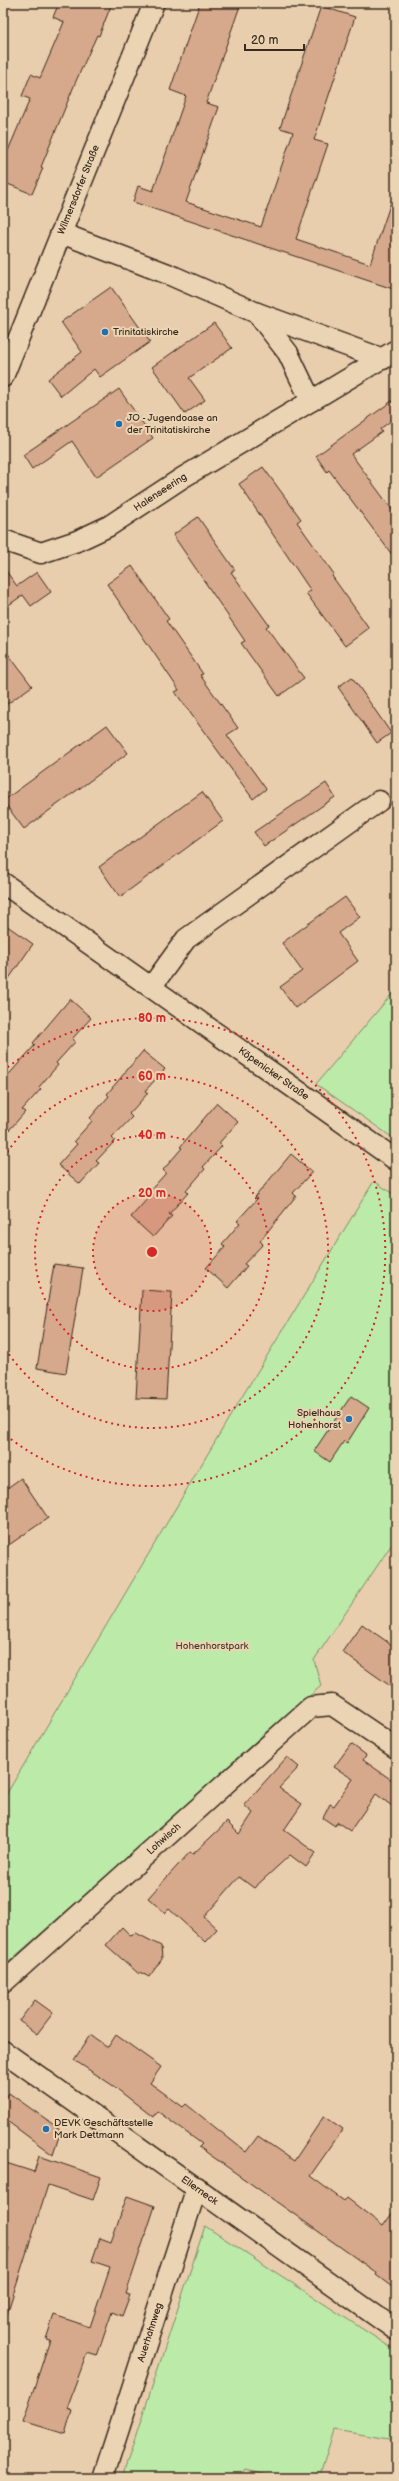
<svg xmlns="http://www.w3.org/2000/svg" width="399" height="2481" viewBox="0 0 399 2481" font-family="'Balsamiq Sans',sans-serif">
  <style>
    .green { fill: #bceaa9; stroke: #7c8a64 }
    .building { fill: #d6a98c; stroke: #3b2a1e }
    .lines { fill: none; stroke-linecap: round; stroke-linejoin: round }
    .minor-casing { stroke: #3b2a1e; stroke-width: 23 }
    .minor { stroke: #ead4b3; stroke-width: 20 }
    .ring { fill: none; stroke: #d62828; stroke-width: 2; stroke-dasharray: 2 4 }
    .poi-dot { fill: #1f6fb2; stroke: #ead4b3; stroke-width: 1.5 }
    .labels { text-anchor: middle; dominant-baseline: central; stroke-width: 4; stroke-linejoin: round; paint-order: stroke }
    .street-label { font-size: 10px; fill: #3b2a1e; stroke: #ead4b3 }
    .poi-label { font-size: 10px; fill: #3b2a1e; stroke: #ead4b3; text-anchor: start }
    .park-label { font-size: 10px; fill: #483d2c; stroke: #ead4b3 }
    .centre { fill: #d62828; stroke: #ead4b3; stroke-width: 2 }
    .ring-label { font-size: 12px; text-anchor: middle; font-weight: bold; fill: #d62828; stroke: #ead4b3; stroke-width: 4; stroke-linejoin: round; paint-order: stroke }
  </style>
  <rect width="100%" height="100%" fill="#e9ceae"/>
  <filter id="ink" filterUnits="userSpaceOnUse"><feTurbulence type="fractalNoise" baseFrequency=".025" numOctaves="2"/><feDisplacementMap in="SourceGraphic" scale="8" xChannelSelector="R" yChannelSelector="G"/><feConvolveMatrix kernelMatrix="1 2 1 2 8 2 1 2 1" color-interpolation-filters="sRGB"/></filter>
  <g filter="url(#ink)">
    <g class="green">
      <path d="M396 989V1140L316 1084Z"/>
      <path d="M374 1181 396 1196V1538L314 1660 321 1686 3 1967V1800L229 1418Z"/>
      <path d="M205 2226 396 2351V2440L334 2430 319 2478H280L246 2470 239 2478H122Z"/>
    </g>
    <g class="building">
      <path d="M59 3H112L99 36 97 35 76 81 41 167 43 168 32 194 3 182V151L7 153 30 99 22 96 31 74 40 78 64 22 53 17Z"/>
      <path d="M200 3H241L206 103 219 107 186 202 261 227 293 132 280 128 321 6 355 17 314 140 328 144 296 239 370 264 393 196H396V290L133 202 138 186 153 191 186 96 170 90Z"/>
      <path d="M111 287 150 342 100 377 94 369 61 396 48 379 82 352 61 322Z"/>
      <path d="M214 323 232 348 189 378 205 400 185 414 152 367Z"/>
      <path d="M119 389 153 438 96 477 72 441 32 469 23 455Z"/>
      <path d="M396 398V417L380 429 382 432 351 454 396 515V560L329 470 327 472 316 456Z"/>
      <path d="M263 467 301 519 297 522 334 574 332 576 369 628 345 646 306 593 311 591 239 484Z"/>
      <path d="M198 517 235 570 231 572 269 625 266 627 304 678 279 696 241 643 245 641 173 535Z"/>
      <path d="M132 566 169 619 166 621 203 674 200 675 238 728 227 735 266 789 253 799 175 692 179 690 107 584Z"/>
      <path d="M3 567 17 586 37 572 51 592 31 606 23 595 3 609Z"/>
      <path d="M3 647 32 686 3 707Z"/>
      <path d="M352 677 391 733 377 743 338 687Z"/>
      <path d="M107 725 128 753 24 829 3 801Z"/>
      <path d="M326 783 335 797 264 846 254 832Z"/>
      <path d="M202 792 223 821 120 897 99 867Z"/>
      <path d="M345 897 360 917 338 933 358 961 295 1008 280 987 302 971 282 943Z"/>
      <path d="M3 923 33 944 3 987Z"/>
      <path d="M70 999 91 1018 72 1039 75 1042 56 1063 58 1065 39 1087 41 1089 22 1110 25 1112 3 1137V1081L35 1045 33 1043Z"/>
      <path d="M143 1051 165 1069 145 1091 148 1093 129 1114 132 1117 112 1138 115 1141 96 1161 99 1163 80 1184 58 1165 77 1144 74 1141 92 1121 90 1118 109 1096 107 1094Z"/>
      <path d="M217 1103 238 1122 219 1143 222 1146 203 1167 205 1169 186 1191 188 1193 169 1214 172 1216 153 1237 131 1217 150 1196 147 1194 166 1173 163 1170 182 1148 180 1147Z"/>
      <path d="M291 1154 312 1172 293 1193 296 1196 260 1241 263 1244 244 1264 247 1266 228 1288 206 1268 225 1247 222 1244 240 1223 237 1221 257 1199 255 1197Z"/>
      <path d="M54 1264 83 1268 66 1373 37 1368Z"/>
      <path d="M142 1290 172 1292 166 1399 136 1398Z"/>
      <path d="M351 1396 369 1408 347 1443 344 1441 330 1462 314 1451Z"/>
      <path d="M21 1478 48 1518 3 1549V1491Z"/>
      <path d="M362 1624 396 1648V1690L342 1652Z"/>
      <path d="M351 1744 366 1755 363 1760 396 1783V1809L376 1794 350 1831 337 1822 335 1826 323 1818 330 1804 334 1806 353 1779 334 1767Z"/>
      <path d="M287 1757 299 1767 279 1788 302 1804 284 1830 316 1853 306 1867 290 1855 254 1888 239 1877 204 1917 217 1929 205 1942 169 1909 165 1913 148 1898 190 1852 193 1854 227 1822 239 1834 253 1813 244 1805Z"/>
      <path d="M122 1927 130 1935 136 1933 161 1946 162 1959 149 1977 140 1972 139 1974 106 1945Z"/>
      <path d="M35 2000 53 2013 37 2034 19 2021Z"/>
      <path d="M90 2035 108 2047 116 2035 161 2067 150 2083 183 2107 186 2104 246 2152 258 2136 294 2161 324 2116 343 2129 310 2176 344 2201 347 2198 383 2226 396 2208V2290L376 2275 377 2273 199 2147 202 2144 157 2111 153 2117 112 2085 74 2060Z"/>
      <path d="M9 2093 61 2130 53 2155 3 2118V2102Z"/>
      <path d="M39 2156 101 2177 93 2200 48 2185 6 2317 3 2316V2269L9 2249 3 2248V2162L34 2172Z"/>
      <path d="M127 2196 155 2206 126 2294 130 2295 122 2316 112 2312 97 2356 87 2353 67 2408 72 2410 65 2434 23 2421 50 2340 46 2339 54 2315 90 2327 110 2267 92 2261 100 2238 111 2242Z"/>
    </g>
    <g class="lines">
      <g class="minor-casing">
        <g id="minor">
          <path d="M257 313 383 359"/>
          <path id="s1" d="M3 377 154 3"/>
          <path d="M311 401 396 350"/>
          <path id="s2" d="M3 540 41 553 77 541 109 526 182 478 311 401 288 353 257 313 168 274 61 233"/>
          <path id="s3" d="M3 883 396 1160"/>
          <path d="M152 986 186 939 379 801"/>
          <path id="s4" d="M3 1983 311 1707 332 1705 396 1748"/>
          <path id="s5" d="M3 2051 396 2330"/>
          <path id="s6" d="M103 2478 197 2187"/>
        </g>
      </g>
      <use href="#minor" class="minor"/>
    </g>
  </g>
  <circle cx="152" cy="1252" r="59" fill="#d62828" fill-opacity=".12"/>
  <g class="ring">
    <circle cx="152" cy="1252" r="59"/>
    <circle cx="152" cy="1252" r="117"/>
    <path d="M4 1157A176 176 0 1 1 4 1347"/>
    <path d="M3 1071A234 234 0 1 1 3 1433"/>
  </g>
  <g class="poi-dot">
    <circle cx="105" cy="332" r="4"/>
    <circle cx="119" cy="424" r="4"/>
    <circle cx="349" cy="1419" r="4"/>
    <circle cx="46" cy="2129" r="4"/>
  </g>
  <g class="labels">
    <g class="street-label">
      <text stroke="none"><textPath href="#s1" startOffset="202">Wilmersdorfer Straße</textPath></text>
      <text stroke="none"><textPath href="#s2" startOffset="175">Halenseering</textPath></text>
      <text stroke="none"><textPath href="#s3" startOffset="331">Köpenicker Straße</textPath></text>
      <text stroke="none"><textPath href="#s4" startOffset="216">Lohwisch</textPath></text>
      <text stroke="none"><textPath href="#s5" startOffset="241">Ellerneck</textPath></text>
      <text stroke="none"><textPath href="#s6" startOffset="153">Auerhahnweg</textPath></text>
    </g>
    <g class="poi-label">
      <text x="113" y="332">Trinitatiskirche</text>
      <text x="127" y="418">JO - Jugendoase an<tspan x="127" dy="12">der Trinitatiskirche</tspan></text>
      <text x="341" y="1413" text-anchor="end">Spielhaus<tspan x="341" dy="12">Hohenhorst</tspan></text>
      <text x="54" y="2123">DEVK Geschäftsstelle<tspan x="54" dy="12">Mark Dettmann</tspan></text>
    </g>
    <g class="park-label">
      <text x="212" y="1646">Hohenhorstpark</text>
    </g>
  </g>
  <circle cx="152" cy="1252" r="6" class="centre"/>
  <g class="ring-label">
    <text x="152" y="1022">80 m</text>
    <text x="152" y="1080">60 m</text>
    <text x="152" y="1139">40 m</text>
    <text x="152" y="1197">20 m</text>
  </g>
  <rect width="399" height="2481" fill="none" stroke="#ead4b3" stroke-width="16"/>
  <rect x="8" y="8" width="383" height="2465" fill="none" stroke="#3b2a1e" stroke-width="1.5" filter="url(#ink)"/>
  <path d="M245 44v6h59v-6" fill="none" stroke="#3b2a1e" stroke-width="2"/>
  <text x="251" y="44" font-size="12" fill="#3b2a1e" stroke="#ead4b3" stroke-width="3" paint-order="stroke">20 m</text>
</svg>
